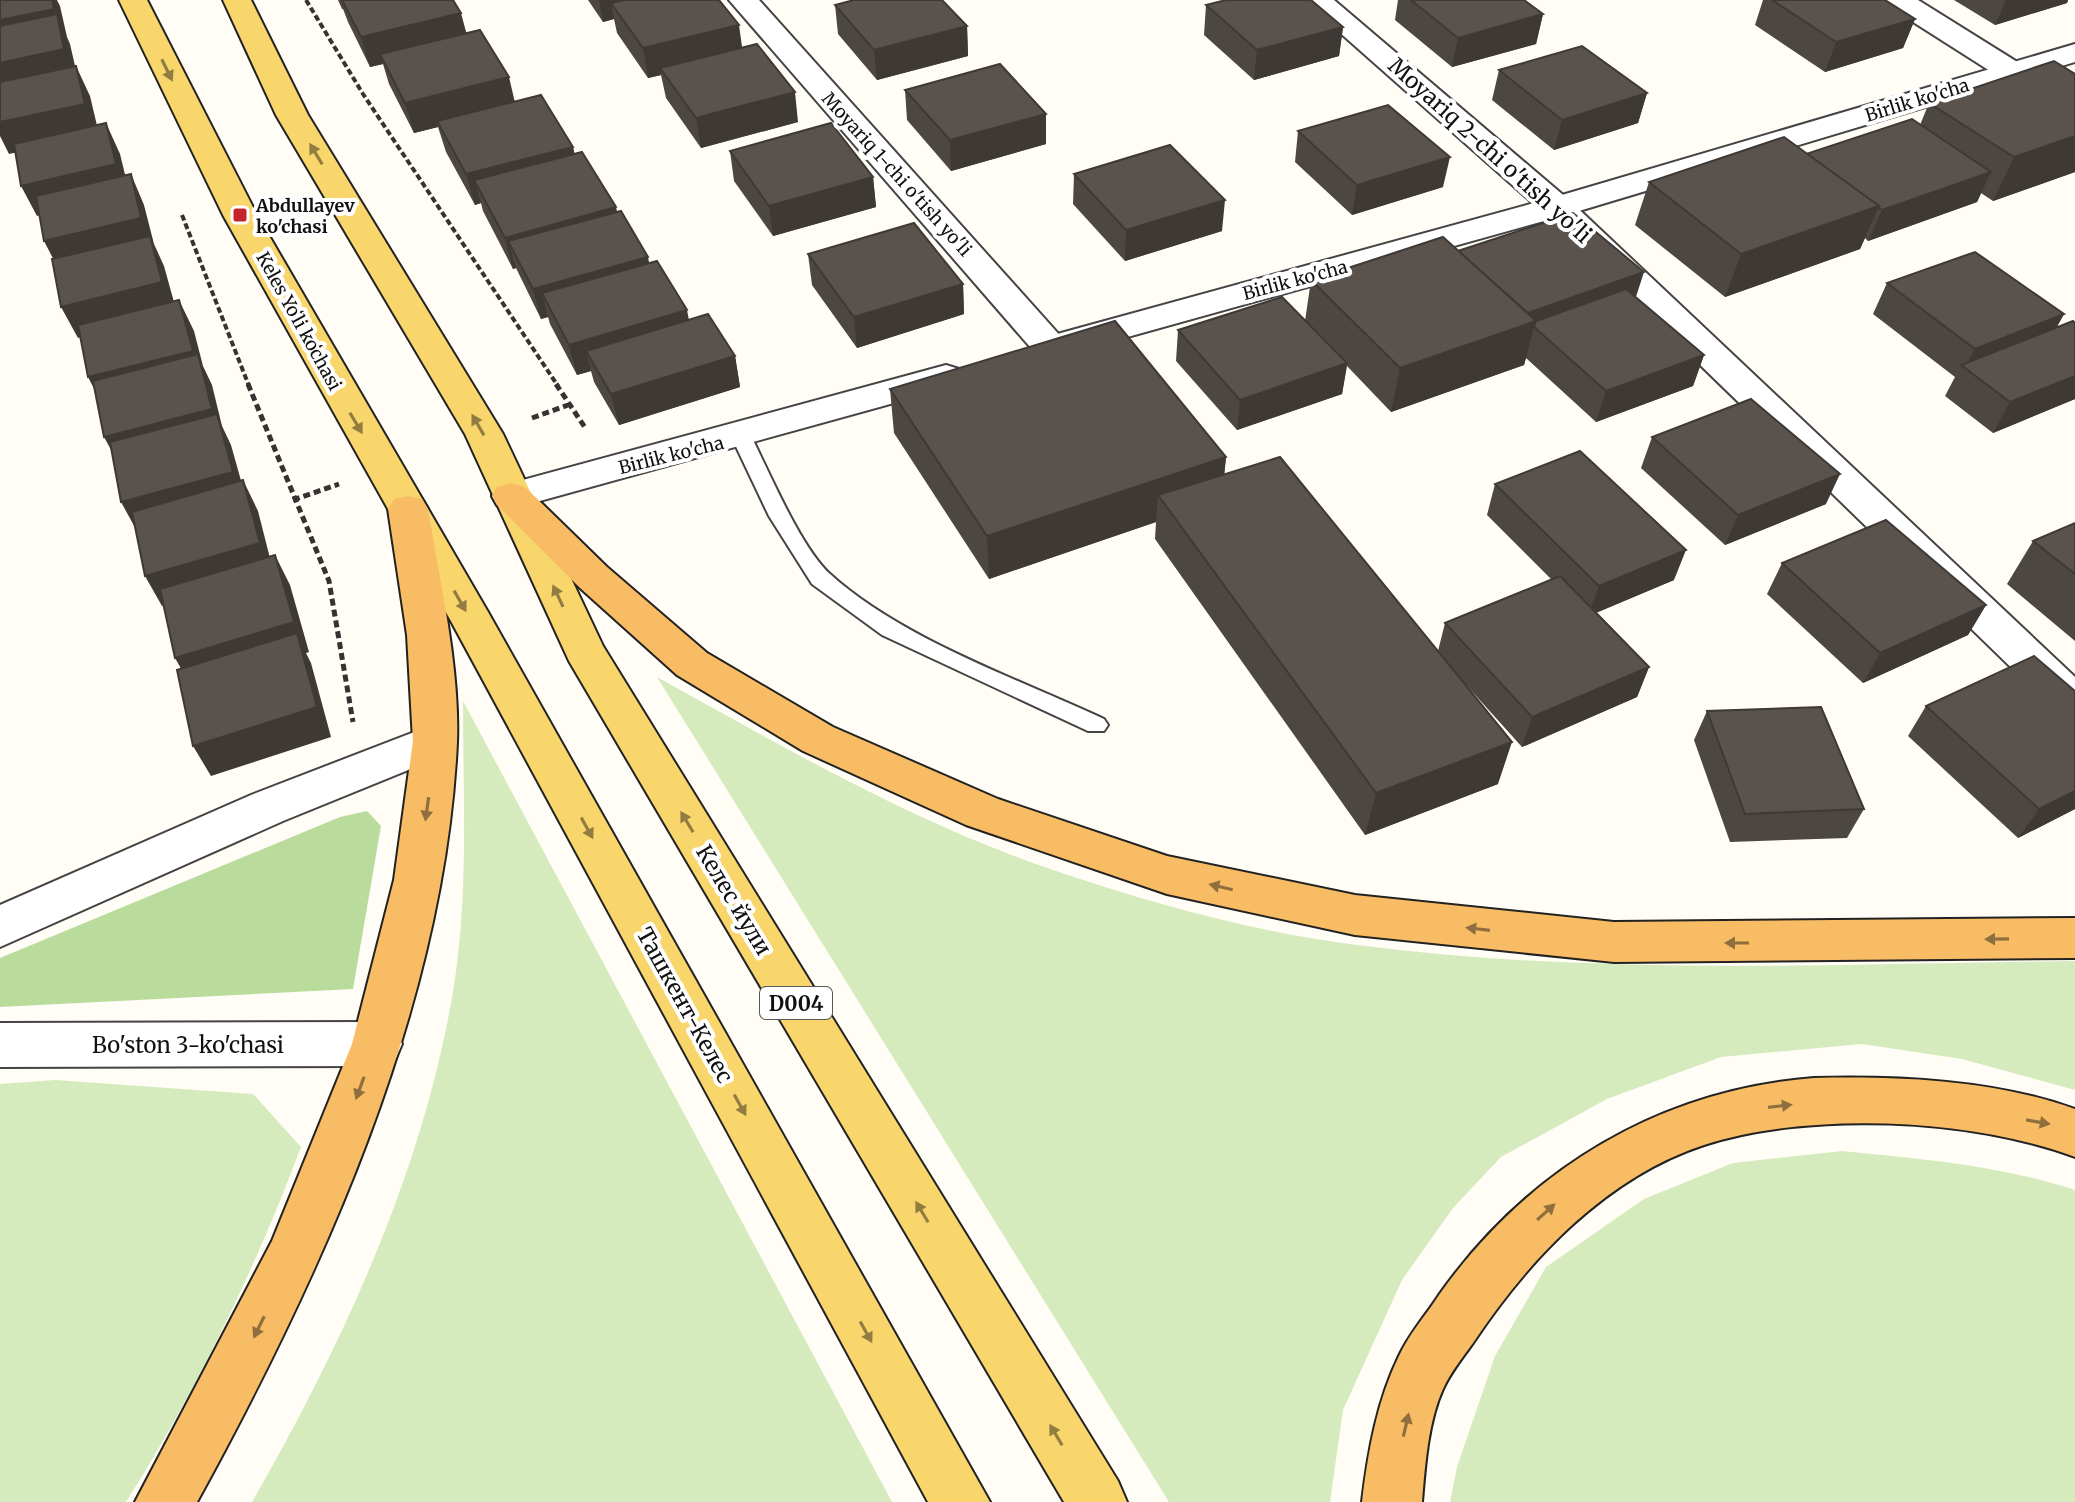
<svg xmlns="http://www.w3.org/2000/svg" width="2075" height="1502" viewBox="0 0 2075 1502" font-family="Merriweather,serif">
  <style>
    .green { fill: #d5ebbd }
    .forest { fill: #b9dc9c }
    .lines { fill: none; stroke-linecap: round; stroke-linejoin: round }
    .service-casing { stroke: #444; stroke-width: 4 }
    .minor-casing { stroke: #444; stroke-width: 4 }
    .tertiary-casing { stroke: #444; stroke-width: 4 }
    .primary-casing { stroke: #222; stroke-width: 4 }
    .trunk-casing { stroke: #222; stroke-width: 4 }
    .path-far1 { stroke: #333; stroke-width: 4; stroke-dasharray: 6 3; stroke-linecap: butt }
    .path { stroke: #333; stroke-width: 5; stroke-dasharray: 7 4; stroke-linecap: butt }
    .service { fill: #fff; fill-rule: evenodd }
    .minor { fill: #fff; fill-rule: evenodd }
    .tertiary { fill: #fff; fill-rule: evenodd }
    .primary { fill: #f9d66b; fill-rule: evenodd }
    .trunk { fill: #f7bc64; fill-rule: evenodd }
    .wall { fill: #4d4742 }
    .shaded-wall { fill: #3f3936 }
    .building { fill: #5a524d; stroke: #3f3936; stroke-width: 2 }
    .oneway { fill: #917d42 }
    .oneway2 { fill: #906f3f }
    .poi-dot { fill: #c4262e; stroke: #fff; stroke-width: 3 }
    .labels { text-anchor: middle; dominant-baseline: central; stroke-width: 8; stroke-linejoin: round; paint-order: stroke }
    .far-street-label { font-size: 18px; fill: #111; stroke: #fff }
    .far-poi-label { font-size: 18px; font-weight: bold; fill: #111; stroke: #fff; text-anchor: start }
    .shield { fill: #fff; stroke: #585858; stroke-width: 2 }
    .shield-label { font-size: 20px; font-weight: bold; fill: #111 }
    .street-label { font-size: 22px; fill: #111; stroke: #fff }
  </style>
  <rect width="100%" height="100%" fill="#fffdf5"/>
  <g class="green">
    <path d="M657 677C787 749 914 823 1056 871 1153 904 1255 932 1357 945 1596 976 1836 964 2075 961V1090L1962 1059 1862 1044 1721 1057 1607 1099 1501 1157 1453 1208 1402 1280 1343 1410 1330 1502H1169Z"/>
    <path d="M463 701 892 1502H252C343 1343 422 1174 453 992 469 896 463 797 463 701Z"/>
    <path d="M55 1080 253 1094 301 1147C255 1270 196 1391 126 1502H0V1084Z"/>
    <path d="M1842 1151C1921 1159 1999 1165 2075 1190V1502H1450L1457 1467 1495 1356 1546 1267 1644 1199 1733 1163Z"/>
  </g>
  <path class="forest" d="M367 811 381 826 353 989 0 1007V958L340 817Z"/>
  <g class="lines">
    <g class="service-casing">
      <path id="service" d="M741 429 751 436C769 472 801 548 830 574 900 638 1018 679 1104 719L1108 725 1104 731H1088L882 635 812 584 769 516 731 436Z"/>
    </g>
    <g class="minor-casing">
      <g id="minor">
        <path d="M729 0H759L1063 339 1068 347 1063 355 1050 358 1037 355Z"/>
        <path d="M1303 0H1334L1569 200 2075 677V719L2060 715 1545 214Z"/>
        <path d="M1884 0H1918L2075 98V120L2064 118 1888 6Z"/>
        <path d="M435 724 450 729 457 741 450 753 283 821 0 947V905L251 795Z"/>
        <path d="M377 1022 395 1028 402 1044 395 1060 377 1066 0 1067V1023Z"/>
      </g>
    </g>
    <g class="tertiary-casing">
      <g id="tertiary">
        <path d="M2075 44V62L1569 214 1063 355 1050 352 1045 344 1050 336 1545 200Z"/>
        <path d="M946 365 959 369 964 377 959 385 511 509 497 505 492 496 497 487Z"/>
      </g>
    </g>
    <g class="primary-casing">
      <g id="primary">
        <path d="M119 0H147L257 215 488 612 990 1502H928L452 623 223 215Z"/>
        <path d="M223 0H251L308 115 503 434 603 646 1118 1481 1127 1502H1064L569 661 465 434 276 115Z"/>
      </g>
    </g>
    <g class="trunk-casing">
      <g id="trunk">
        <path d="M511 483 525 487 607 567 707 653 833 727 998 799 1167 856 1355 895 1614 922 2075 918V958L1614 962 1355 935 1167 894 966 825 803 751 677 675 579 587 497 505 492 496 497 487Z"/>
        <path d="M408 496 422 499 428 509C440 582 460 669 457 742 445 1006 322 1274 197 1502H135L272 1241 352 1044 394 880 413 741 407 635 388 509 394 499Z"/>
        <path d="M1814 1078C1900 1076 1994 1080 2075 1109V1157C1971 1118 1809 1111 1704 1145 1606 1177 1528 1260 1473 1343 1463 1357 1450 1373 1443 1389 1428 1422 1425 1466 1422 1502H1362C1368 1452 1377 1401 1399 1356 1409 1334 1426 1315 1439 1295 1528 1169 1660 1090 1814 1078Z"/>
      </g>
    </g>
    <g class="path-far1">
      <path d="M306 0 363 94 558 386"/>
      <path d="M182 215 249 386"/>
    </g>
    <g class="path">
      <path d="M248 384 329 581 353 722"/>
      <path d="M556 384 586 429"/>
      <path d="M532 418 568 405"/>
      <path d="M293 500 339 484"/>
    </g>
    <use href="#service" class="service"/>
    <use href="#minor" class="minor"/>
    <use href="#tertiary" class="tertiary"/>
    <use href="#primary" class="primary"/>
    <use href="#trunk" class="trunk"/>
  </g>
  <g class="wall">
    <path d="M338 0H453L466 33 515 102 573 147 574 154 617 212 649 264 689 320 735 356 740 387 619 425 594 382 591 371 577 375 550 324 548 317 541 319 516 268 513 269 483 211 481 203 475 205 446 152 438 127 414 133 389 84 383 64 370 67 348 22 343 9H342Z"/>
    <path d="M588 0H719L742 48 798 122 701 148 666 98 661 75 648 78 617 33 614 19 603 22Z"/>
    <path d="M1398 0H1524L1543 14 1536 44 1452 67 1395 20Z"/>
    <path d="M1763 0H1885L1915 19 1903 48 1825 72 1755 25Z"/>
    <path d="M1954 0H2068L2067 3 1995 25Z"/>
    <path d="M835 5 967 26 968 56 877 80 838 34Z"/>
    <path d="M1206 5 1343 27 1339 56 1254 80 1204 35Z"/>
    <path d="M1499 70 1647 93 1638 123 1554 150 1492 100Z"/>
    <path d="M2075 74V172L1993 201 1981 193 1977 202 1868 241 1865 238 1860 249 1725 297 1635 225 1649 182 1806 154 1920 125 1929 103Z"/>
    <path d="M905 90 1046 144 951 171 907 120Z"/>
    <path d="M1298 131 1443 187 1352 215 1295 162Z"/>
    <path d="M730 151 873 177 876 207 773 236 734 181Z"/>
    <path d="M1074 174 1222 231 1125 261 1073 204Z"/>
    <path d="M1458 251 1636 297 1704 355 1693 386 1596 422 1526 358 1524 365 1391 412 1347 366 1342 394 1237 430 1176 361 1178 330 1305 321 1311 280Z"/>
    <path d="M808 254 963 284 964 314 857 348 812 285Z"/>
    <path d="M1887 283 2064 314 2056 328 2075 323V399L1993 433 1945 396 1955 377 1873 314Z"/>
    <path d="M890 389 1226 457 1224 474 1438 651 1445 623 1552 580 1487 515 1495 484 1674 580 1596 613 1649 667 1637 697 1522 747 1459 677 1498 784 1365 835 1155 539 1156 522 989 579 894 433Z"/>
    <path d="M1652 437 1826 504 1725 545 1641 468Z"/>
    <path d="M2075 523V641L2007 584 2033 541Z"/>
    <path d="M1782 563 1986 605 1968 635 1863 683 1767 594Z"/>
    <path d="M2075 691V809L2018 838 1908 736 1926 706Z"/>
    <path d="M1707 711 1864 809 1847 838 1730 842 1694 740Z"/>
  </g>
  <g class="shaded-wall">
    <path d="M52 0H57L60 6 67 37 70 44 78 79 0 96V20Z"/>
    <path d="M599 0H692L611 3 614 19 603 22Z"/>
    <path d="M2006 0H2068L2067 3 1995 25Z"/>
    <path d="M461 13 469 43 380 54 383 64 370 67 361 37Z"/>
    <path d="M1543 14 1536 44 1452 67 1458 38Z"/>
    <path d="M1915 19 1903 48 1825 72 1836 42Z"/>
    <path d="M739 25 743 54 660 68 661 75 648 78 643 48Z"/>
    <path d="M967 26 968 56 877 80 874 50Z"/>
    <path d="M1343 27 1339 56 1254 80 1257 50Z"/>
    <path d="M76 66 90 96 99 134 9 154 0 136V122Z"/>
    <path d="M509 77 516 107 437 121 438 127 414 133 405 103Z"/>
    <path d="M795 92 798 122 701 148 696 118Z"/>
    <path d="M1647 93 1638 123 1554 150 1562 120Z"/>
    <path d="M1046 114V144L951 171 950 140Z"/>
    <path d="M106 123 120 154 130 195 37 216 21 186Z"/>
    <path d="M2075 136V172L1993 201 2014 157Z"/>
    <path d="M573 147 580 177 474 180 481 203 475 205 466 174Z"/>
    <path d="M1450 157 1443 187 1352 215 1357 185Z"/>
    <path d="M1991 172 1977 202 1868 241 1882 210Z"/>
    <path d="M131 174 144 205 154 244 164 266 177 313 78 338 61 307 60 272 44 241Z"/>
    <path d="M873 177 876 207 773 236 769 206Z"/>
    <path d="M1225 200 1222 231 1125 261 1126 230Z"/>
    <path d="M1879 206 1860 249 1725 297 1741 254Z"/>
    <path d="M616 207 623 238 508 241 516 268 513 269 505 238Z"/>
    <path d="M648 257 654 288 542 293 548 317 541 319 533 289Z"/>
    <path d="M1644 272 1634 303 1534 327 1524 365 1391 412 1400 368 1525 314Z"/>
    <path d="M963 284 964 314 857 348 854 317Z"/>
    <path d="M179 300 194 331 203 366 212 385 222 426 231 445 247 502 138 533 121 502V468L104 437V408L88 377Z"/>
    <path d="M687 310 693 341 586 351 591 371 577 375 569 345Z"/>
    <path d="M2064 314 2047 345 1965 368 1975 349Z"/>
    <path d="M1704 355 1693 386 1596 422 1606 391Z"/>
    <path d="M735 356 740 387 619 425 611 394Z"/>
    <path d="M1347 363 1342 394 1237 430 1240 400Z"/>
    <path d="M2075 376V399L1993 433 2010 402Z"/>
    <path d="M1226 457 1222 500 1158 495 1156 522 989 579 987 536Z"/>
    <path d="M1840 474 1826 504 1725 545 1738 515Z"/>
    <path d="M243 480 258 511 274 574 162 606 145 576Z"/>
    <path d="M1686 550 1674 580 1588 616 1599 586Z"/>
    <path d="M275 555 290 585 309 652 306 653 311 663 331 737 211 776 193 746 192 688 175 658Z"/>
    <path d="M1986 605 1968 635 1863 683 1880 653Z"/>
    <path d="M1649 667 1637 697 1522 747 1532 717Z"/>
    <path d="M1512 742 1498 784 1365 835 1376 793Z"/>
    <path d="M2075 791V809L2018 838 2039 809Z"/>
  </g>
  <g class="building">
    <path d="M0 0H52L54 9 0 20Z"/>
    <path d="M342 0H453L461 13 361 37Z"/>
    <path d="M624 0H719L739 25 643 48 611 3Z"/>
    <path d="M854 0H942L967 26 874 50 835 5Z"/>
    <path d="M1226 0H1311L1343 27 1257 50 1206 5Z"/>
    <path d="M1411 0H1524L1543 14 1458 38Z"/>
    <path d="M1772 0H1885L1915 19 1836 42Z"/>
    <path d="M57 14 64 49 0 63V26Z"/>
    <path d="M480 30 509 77 405 103 380 54Z"/>
    <path d="M757 44 795 92 696 118 660 68Z"/>
    <path d="M1582 46 1647 93 1562 120 1499 70Z"/>
    <path d="M2054 61 2075 74V136L2014 157 1929 103Z"/>
    <path d="M1000 64 1046 114 950 140 905 90Z"/>
    <path d="M76 66 85 104 0 122V82Z"/>
    <path d="M541 95 573 147 466 174 437 121Z"/>
    <path d="M1388 105 1450 157 1357 185 1298 131Z"/>
    <path d="M1912 119 1991 172 1882 210 1878 208 1879 206 1806 154Z"/>
    <path d="M106 123 116 164 21 186 14 144Z"/>
    <path d="M831 123 873 177 769 206 730 151Z"/>
    <path d="M1784 137 1879 206 1741 254 1649 182Z"/>
    <path d="M1170 145 1225 200 1126 230 1074 174Z"/>
    <path d="M582 152 616 207 505 238 474 180Z"/>
    <path d="M131 174 141 218 44 241 36 196Z"/>
    <path d="M621 211 648 257 533 289 508 241Z"/>
    <path d="M1573 213 1644 272 1528 313 1458 251Z"/>
    <path d="M914 223 963 284 854 317 808 254Z"/>
    <path d="M150 236 162 282 61 307 52 259Z"/>
    <path d="M1443 237 1536 321 1400 368 1311 280Z"/>
    <path d="M1975 252 2064 314 1975 349 1887 283Z"/>
    <path d="M657 261 687 310 569 345 542 293Z"/>
    <path d="M1626 289 1704 355 1606 391 1534 327 1536 321Z"/>
    <path d="M1282 297 1347 363 1240 400 1178 330Z"/>
    <path d="M179 300 193 351 88 377 78 325Z"/>
    <path d="M708 314 735 356 611 394 586 351Z"/>
    <path d="M1115 321 1226 457 987 536 890 389Z"/>
    <path d="M2073 321 2075 323V376L2010 402 1961 365Z"/>
    <path d="M198 354 212 409 104 437 93 381Z"/>
    <path d="M1751 399 1840 474 1738 515 1652 437Z"/>
    <path d="M217 414 233 472 121 502 110 442Z"/>
    <path d="M1580 451 1686 550 1599 586 1495 484Z"/>
    <path d="M1280 457 1512 742 1376 793 1158 495Z"/>
    <path d="M243 480 260 543 145 576 132 512Z"/>
    <path d="M1886 520 1986 605 1880 653 1782 563Z"/>
    <path d="M2075 523V574L2033 541Z"/>
    <path d="M275 555 294 622 175 658 160 589Z"/>
    <path d="M1560 576 1649 667 1532 717 1445 623Z"/>
    <path d="M297 633 317 707 193 746 177 670Z"/>
    <path d="M2034 656 2075 691V791L2039 809 1926 706Z"/>
    <path d="M1821 707 1864 809 1745 814 1707 711Z"/>
  </g>
  <defs><path id="oneway-solid" d="M-6-.8H1V-3.2L6.5 0L1 3.2V.8H-6Z" transform="scale(2)"/></defs>
  <g class="oneway">
    <use href="#oneway-solid" transform="translate(167 70) rotate(64)"/>
    <use href="#oneway-solid" transform="translate(316 154) rotate(-121)"/>
    <use href="#oneway-solid" transform="translate(356 423) rotate(59)"/>
    <use href="#oneway-solid" transform="translate(478 425) rotate(-120)"/>
    <use href="#oneway-solid" transform="translate(558 596) rotate(-115)"/>
    <use href="#oneway-solid" transform="translate(460 601) rotate(60)"/>
    <use href="#oneway-solid" transform="translate(687 822) rotate(-121)"/>
    <use href="#oneway-solid" transform="translate(587 828) rotate(61)"/>
    <use href="#oneway-solid" transform="translate(740 1105) rotate(61)"/>
    <use href="#oneway-solid" transform="translate(922 1212) rotate(-121)"/>
    <use href="#oneway-solid" transform="translate(866 1332) rotate(61)"/>
    <use href="#oneway-solid" transform="translate(1056 1435) rotate(-121)"/>
  </g>
  <g class="oneway2">
    <use href="#oneway-solid" transform="translate(427 809) rotate(98)"/>
    <use href="#oneway-solid" transform="translate(1221 887) rotate(-167)"/>
    <use href="#oneway-solid" transform="translate(1478 929) rotate(-173)"/>
    <use href="#oneway-solid" transform="translate(1997 939) rotate(179)"/>
    <use href="#oneway-solid" transform="translate(1737 943) rotate(-180)"/>
    <use href="#oneway-solid" transform="translate(360 1088) rotate(110)"/>
    <use href="#oneway-solid" transform="translate(1780 1106) rotate(-7)"/>
    <use href="#oneway-solid" transform="translate(2038 1122) rotate(10)"/>
    <use href="#oneway-solid" transform="translate(1546 1212) rotate(-42)"/>
    <use href="#oneway-solid" transform="translate(259 1327) rotate(116)"/>
    <use href="#oneway-solid" transform="translate(1406 1425) rotate(-77)"/>
  </g>
  <rect class="poi-dot" x="232" y="207" width="16" height="16" rx="4"/>
  <g class="labels">
    <g class="far-street-label">
      <text transform="translate(1917 100) rotate(-17)">Birlik ko'cha</text>
      <text transform="translate(897 174) rotate(48)">Moyariq 1-chi o'tish yo'li</text>
      <text transform="translate(1295 280) rotate(-15)">Birlik ko'cha</text>
      <text transform="translate(299 321) rotate(61)">Keles Yoʻli koʻchasi</text>
      <text transform="translate(671 455) rotate(-14)">Birlik ko'cha</text>
    </g>
    <g class="far-poi-label">
      <text x="256" y="205">Abdullayev<tspan x="256" dy="21">ko'chasi</tspan></text>
    </g>
    <rect class="shield" x="760" y="987" width="72" height="32" rx="6"/>
    <g class="shield-label">
      <text x="796" y="1003">D004</text>
    </g>
    <g class="street-label">
      <text transform="translate(1490 150) rotate(42)">Moyariq 2-chi o'tish yo'li</text>
      <text transform="translate(734 900) rotate(59)">Келес йули</text>
      <text transform="translate(685 1005) rotate(61)">Ташкент-Келес</text>
      <text x="188" y="1045">Bo'ston 3-ko'chasi</text>
    </g>
  </g>
</svg>
